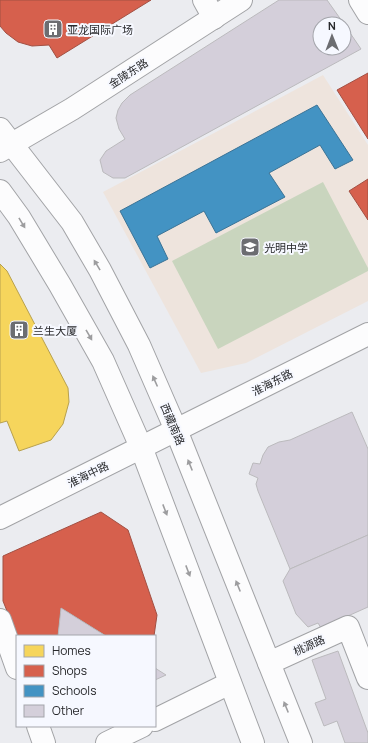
<svg xmlns="http://www.w3.org/2000/svg" width="368" height="743" viewBox="0 0 368 743" font-family="Manrope,'Noto Sans SC',sans-serif">
  <style>
    .education { fill: #eee4dd }
    .green { fill: #c9d5be }
    .homes { fill: #f6d55c; stroke: #b8a14e }
    .shops { fill: #d6604d; stroke: #a25043 }
    .schools { fill: #4393c3; stroke: #3b7396 }
    .building { fill: #d4cfda; stroke: #bbbabd }
    .lines { fill: none; stroke-linecap: round; stroke-linejoin: round }
    .minor-casing { stroke: #a2a3a6; stroke-width: 24 }
    .major-casing { stroke: #a2a3a6; stroke-width: 24 }
    .minor { stroke: #fcfcfd; stroke-width: 22 }
    .major { stroke: #fcfcfd; stroke-width: 22 }
    .oneway { fill: #9d9d9f }
    .labels { text-anchor: middle; dominant-baseline: central; stroke-width: 4; stroke-linejoin: round; paint-order: stroke }
    .poi-label { font-size: 11px; fill: #28292c; stroke: #f6f8ff; text-anchor: start }
    .street-label { font-size: 11px; fill: #28292c; stroke: #f6f8ff }
  </style>
  <rect width="100%" height="100%" fill="#ebecf0"/>
  <path class="education" d="M323 75 368 145V301L246 363 201 373 103 192Z"/>
  <path class="green" d="M323 182 368 268V271L218 349 172 261Z"/>
  <path class="homes" d="M0 264 7 271 68 388 69 402 63 424 51 440 19 451 7 421 0 423Z"/>
  <g class="shops">
    <path d="M0 0H151L57 58 49 45 32 46 18 42 6 33 0 26Z"/>
    <path d="M368 73V139L337 90Z"/>
    <path d="M368 179V220L349 191Z"/>
    <path d="M101 512 128 530 157 615 154 636H106L61 608 58 636H17L3 601V556Z"/>
  </g>
  <path class="schools" d="M317 105 353 160 335 169 320 145 269 173 285 197 216 233 204 211 157 236 168 259 150 268 120 211Z"/>
  <g class="building">
    <path d="M279 0H327L344 24H320V48H344V24L361 49 125 178H113L103 172 100 160 106 151 125 139 119 129 116 118 118 110 122 103 130 95Z"/>
    <path d="M352 412 368 449V535L290 569 258 491 256 484 258 478 249 474 253 463 260 464 263 455 268 447 279 442 290 440Z"/>
    <path d="M368 535V607L321 628 318 623 308 627 296 614 283 581 290 569Z"/>
    <path d="M61 608 106 636H58Z"/>
    <path d="M338 651 368 733V743H345L337 721 324 726 315 703 326 699 312 660Z"/>
    <path d="M155 668 166 675 155 680Z"/>
  </g>
  <g class="lines">
    <g class="minor-casing">
      <g id="minor">
        <path d="M204 0 214 18"/>
        <path d="M360 0 368 13"/>
        <path d="M0 151 72 109 241 0"/>
        <path d="M0 620 17 668"/>
        <path d="M269 663 348 627 368 678"/>
        <path d="M155 720 230 683"/>
        <path d="M38 726 44 743"/>
        <path d="M107 743 142 726"/>
      </g>
    </g>
    <g class="major-casing">
      <g id="major">
        <path d="M0 129 72 222 100 270 139 345 176 430 301 743"/>
        <path d="M0 191 19 217 60 285 103 361 141 447 253 743"/>
        <path d="M0 518 368 334"/>
      </g>
    </g>
    <use href="#minor" class="minor"/>
    <use href="#major" class="major"/>
  </g>
  <defs><path id="oneway-solid" d="M-6-.8H1V-3.2L6.5 0L1 3.2V.8H-6Z"/></defs>
  <g class="oneway">
    <use href="#oneway-solid" transform="translate(22 223) rotate(59)"/>
    <use href="#oneway-solid" transform="translate(97 265) rotate(-121)"/>
    <use href="#oneway-solid" transform="translate(89 335) rotate(60)"/>
    <use href="#oneway-solid" transform="translate(155 381) rotate(-114)"/>
    <use href="#oneway-solid" transform="translate(190 465) rotate(-112)"/>
    <use href="#oneway-solid" transform="translate(165 510) rotate(69)"/>
    <use href="#oneway-solid" transform="translate(188 571) rotate(69)"/>
    <use href="#oneway-solid" transform="translate(238 586) rotate(-112)"/>
    <use href="#oneway-solid" transform="translate(286 707) rotate(-112)"/>
  </g>
  <defs>
    <g id="building-square" transform="scale(1)"><rect x="-9" y="-9" width="18" height="18" rx="4" fill="#6c6d71" stroke="#f6f8ff"/><path d="M-4-6H4V6H1V3H-1V6H-4ZM-2.5-4.3h1.7v1.8h-1.7ZM.8-4.3h1.7v1.8H.8ZM-2.5-1h1.7V.8h-1.7ZM.8-1h1.7V.8H.8Z" fill="#fff"/></g>
    <g id="school-square" transform="scale(1)"><rect x="-9" y="-9" width="18" height="18" rx="4" fill="#6c6d71" stroke="#f6f8ff"/><path d="M0-5L7-2L0 1L-7-2ZM-4 1L0 2.5L4 1V4Q0 6-4 4Z" fill="#fff"/></g>
  </defs>
  <g fill-rule="evenodd">
    <use href="#building-square" x="53" y="29"/>
    <use href="#school-square" x="250" y="247"/>
    <use href="#building-square" x="19" y="330"/>
  </g>
  <g class="labels">
    <g class="poi-label">
      <text x="67" y="29">亚龙国际广场</text>
      <text x="264" y="247">光明中学</text>
      <text x="33" y="330">兰生大厦</text>
    </g>
    <g class="street-label">
      <text transform="translate(128 73) rotate(-33)">金陵东路</text>
      <text transform="translate(272 382) rotate(-27)">淮海东路</text>
      <text transform="translate(173 424) rotate(67)">西藏南路</text>
      <text transform="translate(88 474) rotate(-26)">淮海中路</text>
      <text transform="translate(309 645) rotate(-24)">桃源路</text>
    </g>
  </g>
  <rect x="16" y="635" width="140" height="92" fill="#f6f8ff" stroke="#a4a5ab"/>
  <rect x="24" y="645" width="20" height="12" fill="#f6d55c" stroke="#a4a5ab"/>
  <text x="52" y="655" font-size="12" fill="#28292c">Homes</text>
  <rect x="24" y="665" width="20" height="12" fill="#d6604d" stroke="#a4a5ab"/>
  <text x="52" y="675" font-size="12" fill="#28292c">Shops</text>
  <rect x="24" y="685" width="20" height="12" fill="#4393c3" stroke="#a4a5ab"/>
  <text x="52" y="695" font-size="12" fill="#28292c">Schools</text>
  <rect x="24" y="705" width="20" height="12" fill="#d4cfda" stroke="#a4a5ab"/>
  <text x="52" y="715" font-size="12" fill="#28292c">Other</text>
  <g transform="translate(332 36) rotate(359)"><circle r="19" fill="#f6f8ff" stroke="#a4a5ab"/>
  <path d="M0-3L7 15L0 10L-7 15Z" fill="#6c6d71"/>
  <text y="-6" font-size="11" font-weight="bold" text-anchor="middle" fill="#28292c">N</text>
  </g>
</svg>
